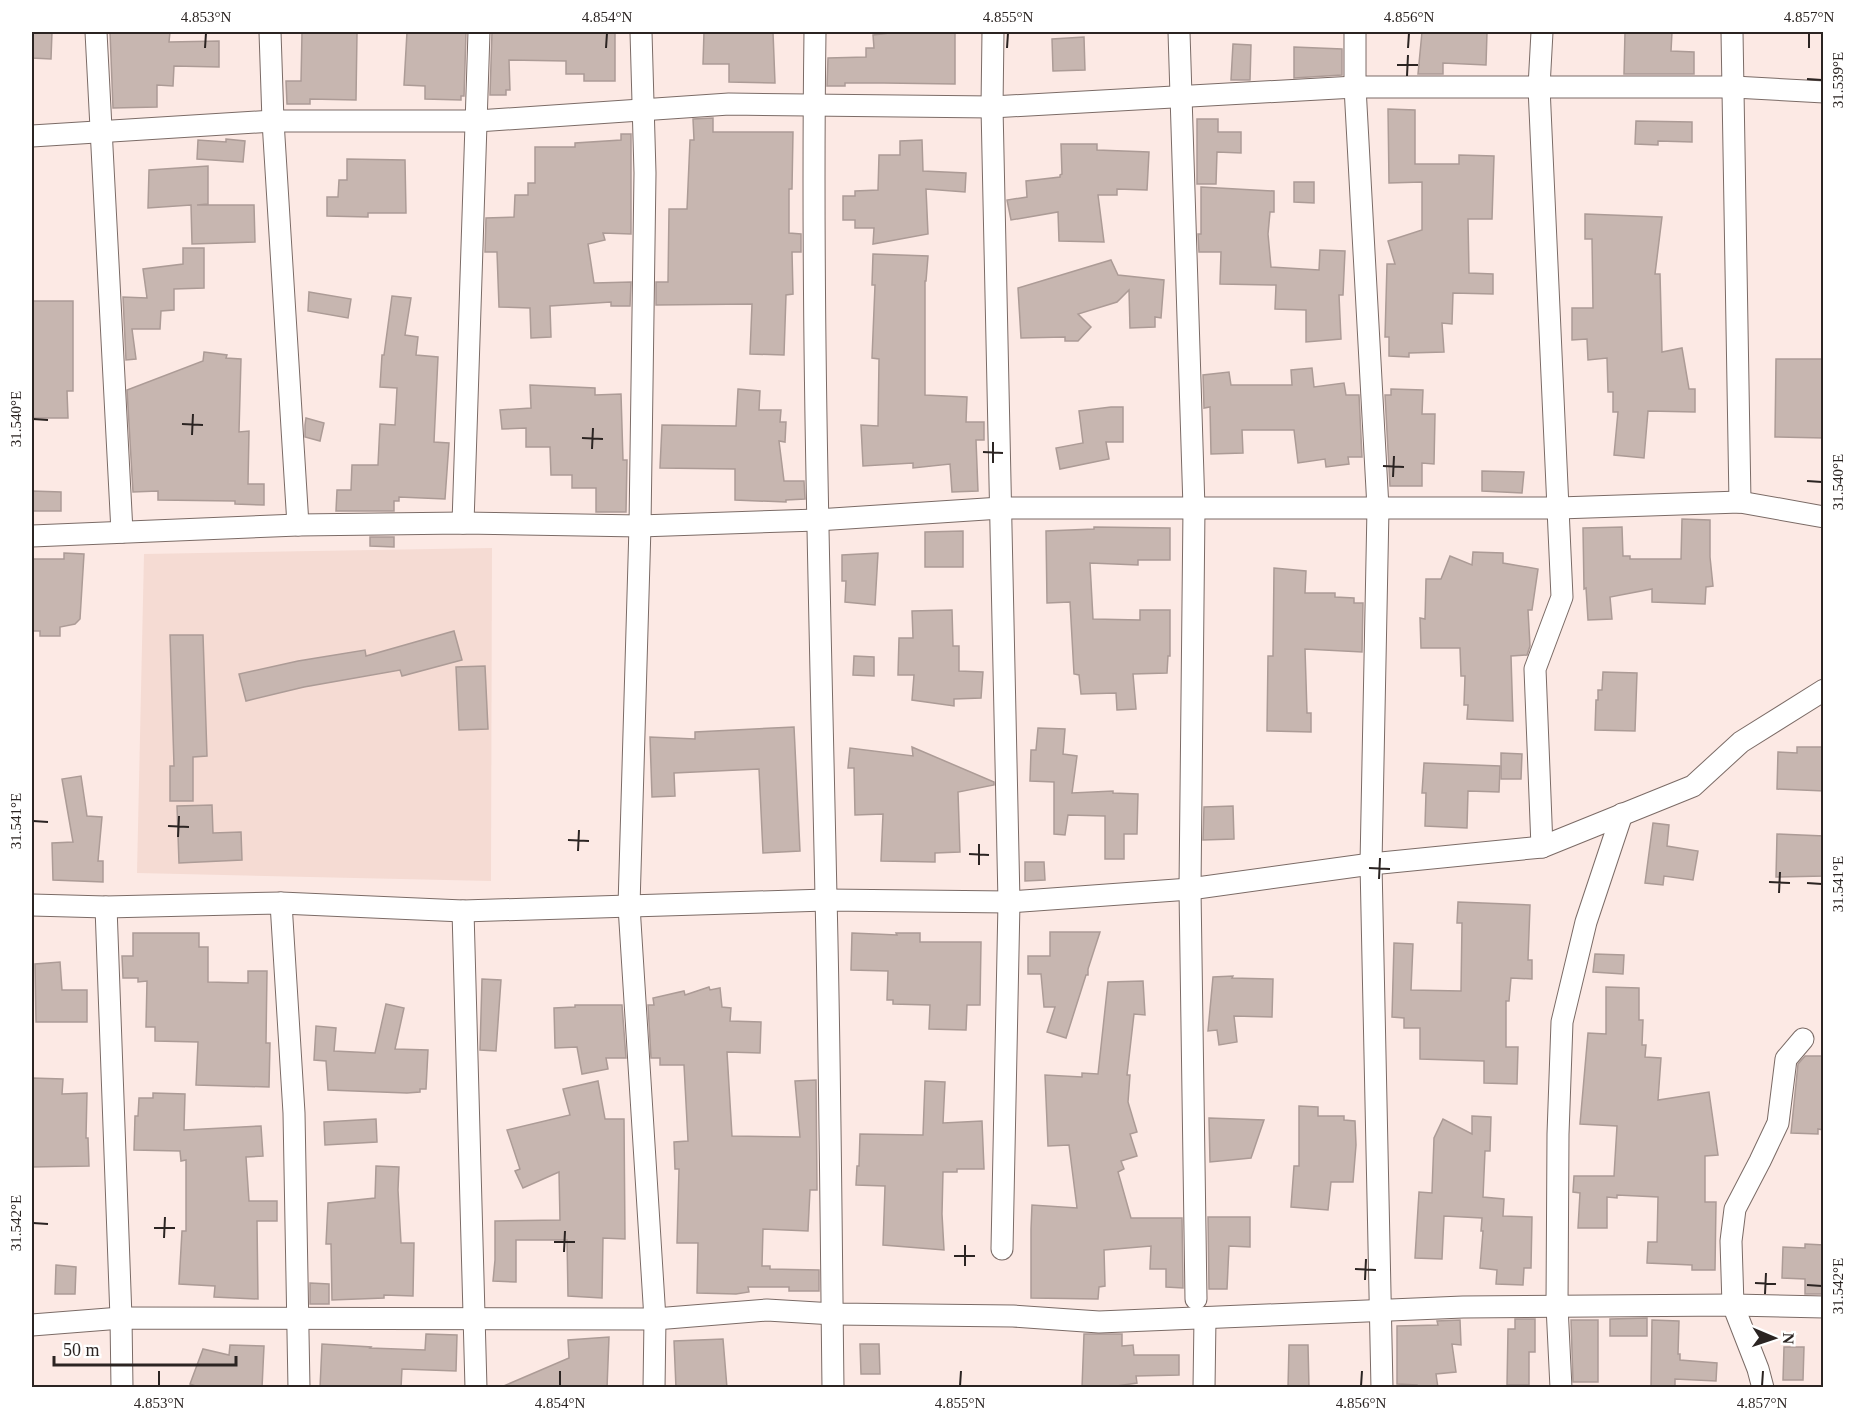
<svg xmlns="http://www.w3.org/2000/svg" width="1855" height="1419" viewBox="0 0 1855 1419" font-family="'Times New Roman',serif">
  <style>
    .built { fill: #f5dbd3 }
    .building { fill: #c7b6b0; stroke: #ac9b96; stroke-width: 1.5 }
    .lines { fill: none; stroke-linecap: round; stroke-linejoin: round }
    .minor-casing { stroke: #7b6b66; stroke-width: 23 }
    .minor { stroke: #fff; stroke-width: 21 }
    .ticks { fill: none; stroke: #2b2422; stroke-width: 2 }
    .neatline { fill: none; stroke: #2b2422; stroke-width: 2 }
    .ticks-label { font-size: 15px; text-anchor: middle; fill: #2b2422 }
  </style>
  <rect width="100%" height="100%" fill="#fce9e4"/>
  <path class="built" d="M492 548 491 881 137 873 144 554Z"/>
  <g class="building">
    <path d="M32 32H52L51 59 32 58Z"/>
    <path d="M110 32H170L169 42 219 41V67L174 66 173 86 157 85V107L113 108Z"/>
    <path d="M311 32 357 33 356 100 310 99V104H287L286 81H301L302 33H311Z"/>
    <path d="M407 32 466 33 464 96H461V100L425 99V86L404 85Z"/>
    <path d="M492 32H615V81H584V74H566V61L509 60 510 90H506V95H490Z"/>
    <path d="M704 32H773L775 83 729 82V64H703Z"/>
    <path d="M889 32H955V84L884 83H845V86H827L828 58 866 57V48H874L873 35 889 33Z"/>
    <path d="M1422 32H1487L1486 65 1443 63V74H1418Z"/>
    <path d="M1625 32H1672L1671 51 1694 52V74H1624Z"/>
    <path d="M1084 37 1085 70 1053 71 1052 39Z"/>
    <path d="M1233 44 1251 45 1250 80H1231Z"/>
    <path d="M1294 47 1342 49V75L1294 78Z"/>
    <path d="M1388 109 1415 110V164H1459V155L1494 156 1492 219H1468L1469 273 1493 274V294L1453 293 1452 324 1442 323 1444 352 1409 353V357L1389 356V337H1385L1387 264H1395L1388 241 1422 230V182L1389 183Z"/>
    <path d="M713 118V132H793L792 189H789V233L801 234V252H792L793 294 786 295 784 355 750 354 752 304 656 305V282H668L669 209H687L690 140H694L693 119Z"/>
    <path d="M1197 119H1218V132H1241V153L1217 152 1216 184H1197Z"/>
    <path d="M1636 121 1692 122V142L1658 141V145L1635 144Z"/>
    <path d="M621 134H631V234L603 233 605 240 588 244 594 283 631 282 630 306H611V302L550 306 551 337 531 338 530 308 499 307 497 252H485L486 218 514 217 515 195H528V183H535V147H575V143L621 140Z"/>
    <path d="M226 139 245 141 243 162 197 159 198 140 226 142Z"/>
    <path d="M922 140 923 171 966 173 965 192 926 189 928 234 873 244 874 228H855V220H843V196H855V191L878 190 879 155H900V141Z"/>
    <path d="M1061 144H1097V150L1149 152 1147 190 1117 189V195H1098L1104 242 1059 241 1058 212 1011 220 1007 200 1027 197 1026 181 1060 177V175L1062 174Z"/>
    <path d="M347 159 405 160 406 213H368V217L327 216V197H338L339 180H347Z"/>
    <path d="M208 166V204L197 205H254L255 242 192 244 191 205 148 208 149 170Z"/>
    <path d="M1294 182H1314V203L1294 202Z"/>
    <path d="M1201 187 1274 191V212H1270L1268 234 1271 267 1319 270 1320 250 1345 251 1343 295H1339L1341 339 1306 342V310L1275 309 1276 285 1220 284 1221 252H1199L1198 234H1201Z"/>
    <path d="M1585 214 1662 217 1655 274H1660L1662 352 1682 348 1689 389H1695V412L1648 411 1644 458 1614 455 1618 412H1613V392H1608L1607 358 1588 360 1587 339 1572 340V308H1593L1592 239H1585Z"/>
    <path d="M183 248H204V288L174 289V310L161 311 160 329H132L136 359 126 360 123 297 147 298 143 269 183 264Z"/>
    <path d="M873 254 928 256 926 281H925V395L967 397 966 422H984V440H976L978 491 952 492 950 464 913 468V463L863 466 861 425 878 426 879 359 872 358 875 285H872Z"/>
    <path d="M1111 260 1118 275 1164 280 1161 318 1155 317V327L1130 328 1129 290 1117 302 1078 314 1091 327 1078 341H1065V337L1021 338 1018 288Z"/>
    <path d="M309 292 351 299 348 318 308 311Z"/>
    <path d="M392 296 411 298 405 335 418 337 416 355 438 357 434 442 449 443 445 499 399 497V501H394V511H336L337 490H351L352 465H378L380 424 395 425 397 388 380 387 382 355H384Z"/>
    <path d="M32 301H73V391H67L68 418H32Z"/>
    <path d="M204 352 227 355 226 358 241 359 239 432 249 431 248 484H264V505L235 504V501L158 500V491L133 492 127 390 203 361Z"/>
    <path d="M1776 359H1824V438L1775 437Z"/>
    <path d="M1312 368 1314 387 1344 383 1346 395H1359L1362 457H1348L1349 464 1326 467 1325 459 1298 463 1294 430H1242L1243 453 1211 454 1210 407 1204 408 1203 375 1229 372 1231 385H1292L1291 370Z"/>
    <path d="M530 385 595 388V395L621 394 623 460H627L626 512H596V488H572V475H551L550 447H526V428L502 429 500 410 531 408Z"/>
    <path d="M738 389 760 391 759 410H781L780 422H786L785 442 779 441 784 481H804L805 499 786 500V502L735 500V469L660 468 662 425 736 426Z"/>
    <path d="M1391 389 1423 390 1422 414H1435L1434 464 1422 463V486H1390L1385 395H1391Z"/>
    <path d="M1111 407H1123V442H1106L1109 459 1060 469 1056 448 1083 443 1079 411Z"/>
    <path d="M306 418 324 423 320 441 305 437V425Z"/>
    <path d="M1482 471 1524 472 1522 493 1482 491Z"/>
    <path d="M32 491 61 492V511H32Z"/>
    <path d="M1682 519 1710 520V557L1713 586 1706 587 1705 604 1652 602V589L1610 597 1612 619 1588 620 1586 588 1584 589 1583 528 1622 527 1623 556H1630V559H1681Z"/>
    <path d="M1094 527 1170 528V560H1138V565L1090 563 1093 619 1140 620V610H1170V656H1168L1167 673 1133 674 1136 709 1117 710 1116 693 1081 694 1079 675 1074 674 1070 602 1047 603 1046 531 1094 529Z"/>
    <path d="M963 531V567H925V532Z"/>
    <path d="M370 537H394V547L370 546Z"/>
    <path d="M1473 552 1503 553V563L1538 569 1532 610H1528L1530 646 1527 655 1511 656 1513 721 1467 719 1468 705H1464L1465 676H1461L1460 648H1421L1420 618 1425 619 1426 579H1441L1450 556 1472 565Z"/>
    <path d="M64 553 84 554 80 619 75 624 60 627V636H40V631H32V559H64Z"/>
    <path d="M878 553 875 605 845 602 846 581H842V555Z"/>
    <path d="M1274 568 1306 571 1305 593H1335V597L1354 598V603H1363L1362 652 1305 649 1307 713H1311V732L1267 731 1268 656H1273Z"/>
    <path d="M952 610 953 646H959V671L983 672 981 698 954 699V706L912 700 914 675H898L899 638H913L912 611Z"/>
    <path d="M454 631 462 660 402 676 400 670 304 687 246 701 239 674 298 661 365 650 366 656Z"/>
    <path d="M170 635H203L207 756 193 757V801H170V766H174Z"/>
    <path d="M854 656 874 657V676L853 675Z"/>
    <path d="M485 666 488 729 459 730 456 667Z"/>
    <path d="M1603 672 1637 673 1635 731 1595 730 1596 700H1598V690H1602Z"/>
    <path d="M794 727 800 851 763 853 759 769 674 773 675 796 652 797 650 737 695 739V732Z"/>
    <path d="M1038 728 1065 729 1063 754 1077 756 1072 793 1113 791V793L1138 794 1137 834H1124V859H1105V816L1068 815 1065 835 1054 834V782L1030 781 1031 750H1036Z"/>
    <path d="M912 747 994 782V785L958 792 960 852 935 853V862L881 861 883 814 855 815 854 768H848L850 748 913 756Z"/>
    <path d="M1797 747H1824V791L1777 789 1778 752 1797 753Z"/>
    <path d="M1501 753 1522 754 1521 779H1501Z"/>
    <path d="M1424 763 1500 766 1499 792 1468 791 1467 828 1425 826 1426 793H1422Z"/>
    <path d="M81 776 87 816 102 817 98 861H103V882L53 880 52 843 73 842 62 779Z"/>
    <path d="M212 805 213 833 241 832 242 860 179 863 177 806Z"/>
    <path d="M1233 806 1234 839 1203 840 1204 807Z"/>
    <path d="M1653 823 1669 825 1667 846 1698 851 1693 880 1664 876 1663 885 1645 883Z"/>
    <path d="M1777 834 1824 836V876L1776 877Z"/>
    <path d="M1025 862H1044L1045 880 1025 881Z"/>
    <path d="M1458 902 1530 905 1528 960H1532V979L1511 978 1509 1001H1506V1047H1518L1517 1084 1484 1083V1061L1420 1059V1028H1404V1018L1392 1017 1394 943 1413 944 1411 990 1461 991 1462 923H1457Z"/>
    <path d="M1050 932H1100L1088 969V975H1086L1066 1038 1047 1032 1055 1007H1044L1041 974H1028V956H1050Z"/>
    <path d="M133 933H199V947H208V982L248 983V971H267L266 1043H270L269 1087 196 1085 198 1042 155 1041V1027H146L147 981 138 982V978H123L122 956H133Z"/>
    <path d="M852 933 897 935 896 933H920V942H981L980 1005H967L966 1030 929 1029 930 1005 893 1004V1000H887L888 971 851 970Z"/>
    <path d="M1595 954 1624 955 1623 974 1593 972Z"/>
    <path d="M60 962 62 990H87V1022H36L35 964Z"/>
    <path d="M1233 976 1232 978 1273 979 1272 1017 1234 1016 1237 1042 1219 1045 1217 1030 1208 1031 1213 977Z"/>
    <path d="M482 979 501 980 496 1051 480 1050Z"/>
    <path d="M1143 981 1145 1015 1134 1014 1127 1075H1130L1128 1102 1137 1132 1130 1134 1137 1156 1121 1161 1124 1169 1118 1172 1131 1218H1182L1183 1288 1166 1287V1269H1150L1151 1246 1104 1250 1105 1286 1099 1287 1098 1299 1031 1298V1229L1032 1205 1077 1208 1069 1145 1048 1146 1045 1075 1082 1077V1073L1098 1074 1108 982Z"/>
    <path d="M709 987 710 990 720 988 722 1007 731 1008 730 1021 761 1022 760 1053 727 1052 732 1136 800 1137 795 1081 816 1080 817 1190H810L808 1231 763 1229 762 1266H770V1269L819 1270V1291H789V1287H748L749 1292 736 1294 697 1293 698 1243H677L679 1169H675L674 1142 688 1141 684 1065H660V1058H651L648 1005H654L653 998 684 991 685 995Z"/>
    <path d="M1606 987 1639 988V1020H1643L1642 1045H1646L1645 1057 1661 1058 1658 1100 1709 1092 1718 1155 1705 1156V1202H1716L1715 1270H1692V1265L1647 1263 1648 1242H1657L1658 1197 1617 1195V1198L1607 1197V1228H1578L1580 1193 1573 1192 1574 1176H1614L1617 1126 1580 1124 1588 1033 1606 1034Z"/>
    <path d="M386 1004 404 1008 395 1049 428 1050 426 1089H420V1092L407 1093 328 1090 326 1061 314 1060 316 1026 336 1028 334 1051 375 1053Z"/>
    <path d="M575 1005H622L626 1058H606L608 1069 582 1074 577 1047 555 1048 554 1008 575 1007Z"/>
    <path d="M1805 1056H1824V1130L1818 1129V1134L1791 1133 1798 1064Z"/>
    <path d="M32 1078 63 1079 62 1094 87 1093 86 1138H88L89 1166 32 1167Z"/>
    <path d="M598 1081 605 1119H624L625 1239 603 1238 602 1298 568 1296 567 1240H516V1282L493 1281 495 1260V1221L560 1220 559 1172 523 1188 515 1171 520 1169 507 1130 570 1115 563 1089Z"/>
    <path d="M925 1081 945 1082 943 1123 982 1121 984 1169H957V1172H943L942 1214 944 1250 883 1245 885 1186 856 1185 857 1166H859L860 1134 923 1135Z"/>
    <path d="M153 1093 185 1094 184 1130 261 1126 263 1156 246 1157 249 1201H277V1221H257L258 1299 214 1297 215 1286 179 1284 182 1231H186V1160L181 1161 180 1151 134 1150 135 1116H138L139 1098H153Z"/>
    <path d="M1299 1106 1318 1107V1116H1344V1120L1355 1121 1356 1145 1353 1182H1331L1328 1210 1291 1207 1294 1166H1299Z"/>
    <path d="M1472 1116 1491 1117 1490 1151H1485L1483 1197 1504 1199 1503 1216 1532 1217 1531 1268H1524L1523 1285 1496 1284 1497 1270 1480 1268 1483 1231H1481L1482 1218 1444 1216 1442 1259 1415 1258 1419 1192 1432 1193 1434 1138 1443 1119 1472 1134Z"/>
    <path d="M1209 1118 1264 1120 1251 1158 1210 1162Z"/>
    <path d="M376 1119 377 1142 325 1145 324 1122Z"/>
    <path d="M376 1166 399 1167 398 1190 401 1243H414L413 1296 384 1295V1298L332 1300 331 1244H326L328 1203 375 1198Z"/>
    <path d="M1208 1217H1250V1247L1229 1246 1227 1289H1209Z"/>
    <path d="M1805 1244 1824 1245V1294H1805V1279L1782 1278 1783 1247 1805 1248Z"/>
    <path d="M56 1265 76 1267 75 1294H55Z"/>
    <path d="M310 1283 329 1284V1304H310Z"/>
    <path d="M1647 1318V1336H1610V1319Z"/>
    <path d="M1515 1319H1535V1352H1529V1385H1507L1508 1329H1515Z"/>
    <path d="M1460 1320 1461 1345 1452 1344 1456 1372 1436 1374 1438 1388H1417V1385L1397 1384V1326L1438 1325 1437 1321Z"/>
    <path d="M1571 1320H1598V1382H1573Z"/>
    <path d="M1652 1320 1679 1321 1678 1354H1680V1360L1717 1363 1716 1381 1675 1379V1388H1651Z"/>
    <path d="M426 1334 457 1335 456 1371 402 1369 401 1388H320L322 1344 371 1347 370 1348 425 1350Z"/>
    <path d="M1084 1334H1122V1346L1133 1345 1134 1355H1179V1375L1136 1376 1137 1383 1103 1388H1082Z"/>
    <path d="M609 1337 607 1388H499L569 1358 568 1340Z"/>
    <path d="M723 1339 727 1388H676L674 1341Z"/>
    <path d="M860 1344H879L880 1374H861Z"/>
    <path d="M230 1345 264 1346 262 1388H201L190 1384 203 1349 229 1355Z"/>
    <path d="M1289 1345H1308L1309 1388H1288Z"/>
    <path d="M1784 1347H1804L1803 1380H1783Z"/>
  </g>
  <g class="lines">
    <g class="minor-casing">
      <g id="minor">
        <path d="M96 32 122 532"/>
        <path d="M270 32 273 121 298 525"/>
        <path d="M641 32 645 173 640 526 629 906 655 1319 654 1388"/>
        <path d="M815 32C811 320 820 608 826 897 830 1060 831 1224 833 1388"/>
        <path d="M993 32 992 107 1009 902 1002 1249"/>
        <path d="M1179 32 1194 508 1190 889 1196 1299"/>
        <path d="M1355 32V87L1378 508 1371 864 1382 1388"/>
        <path d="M1542 32 1539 87 1562 597 1535 669 1542 847"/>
        <path d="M1732 32 1740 502"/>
        <path d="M32 136 273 121H477L729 104 992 107 1355 87H1734L1824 92"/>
        <path d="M463 523 479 32"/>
        <path d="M32 536 298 525 463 523 640 526 817 520 1001 508H1559L1740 502 1824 517"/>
        <path d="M281 903 294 1113 299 1388"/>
        <path d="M32 905 106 907 281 903 463 911 826 900 1009 902 1190 889 1371 864 1542 847 1693 786 1741 742 1824 690"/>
        <path d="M106 907 121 1318 122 1388"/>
        <path d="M463 911 476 1388"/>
        <path d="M32 1325 121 1318 655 1319 767 1310 834 1314 1013 1316 1099 1322 1463 1307 1733 1305 1824 1307"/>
        <path d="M1204 1388 1205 1318"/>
        <path d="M1561 1388 1557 1306 1558 1134 1562 1022 1586 922 1622 814"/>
        <path d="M1763 1388 1758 1369 1733 1305 1731 1241 1735 1209 1760 1161 1778 1123 1786 1059 1803 1039"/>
      </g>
    </g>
    <use href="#minor" class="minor"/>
  </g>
  <path class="ticks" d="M205 48 206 33M606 48 607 33M1007 48 1008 33M1408 48 1409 33M1809 48V33M1397 65H1418M1407 76 1408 55M1807 79 1822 80M33 419 48 420M182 424 203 425M192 435 193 414M582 438 603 439M592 449 593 428M983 452 1003 453M993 463V442M1383 466 1404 467M1393 477 1394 456M1807 481 1822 482M33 821 48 822M168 826 189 827M178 837 179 816M568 840 589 841M578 851 579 830M969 854 989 855M979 865V844M1369 868 1390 869M1379 879 1380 858M1769 882 1790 883M1807 883 1822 884M1779 893 1780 872M33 1223 48 1224M154 1228H175M164 1238 165 1217M554 1242H575M564 1252 565 1231M954 1256H975M965 1266V1245M1355 1269 1376 1270M1365 1280 1366 1259M1755 1283 1776 1284M1807 1285 1822 1286M1765 1294 1766 1273M159 1386V1371M560 1386V1371M960 1386 961 1371M1361 1386 1362 1371M1762 1386 1763 1371"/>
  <rect width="1855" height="1419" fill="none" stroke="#ffffff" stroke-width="66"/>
  <g transform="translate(1774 1338) rotate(92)" stroke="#ffffff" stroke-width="4.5" paint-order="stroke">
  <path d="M0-4.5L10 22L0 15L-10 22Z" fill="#2b2422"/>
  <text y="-9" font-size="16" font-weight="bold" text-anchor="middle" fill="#2b2422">N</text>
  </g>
  <path d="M54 1356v9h182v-9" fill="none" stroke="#2b2422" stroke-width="3"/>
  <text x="63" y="1356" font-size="18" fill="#2b2422" stroke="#ffffff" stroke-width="4.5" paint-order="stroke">50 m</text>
  <rect x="33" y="33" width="1789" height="1353" class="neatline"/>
  <g class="ticks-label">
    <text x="206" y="22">4.853°N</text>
    <text x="607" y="22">4.854°N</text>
    <text x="1008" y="22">4.855°N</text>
    <text x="1409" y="22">4.856°N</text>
    <text x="1809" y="22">4.857°N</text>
    <text transform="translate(1838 80) rotate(-90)" y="5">31.539°E</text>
    <text transform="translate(16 419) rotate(-90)" y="5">31.540°E</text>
    <text transform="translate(1838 482) rotate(-90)" y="5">31.540°E</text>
    <text transform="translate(16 821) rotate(-90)" y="5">31.541°E</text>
    <text transform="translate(1838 884) rotate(-90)" y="5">31.541°E</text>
    <text transform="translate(16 1223) rotate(-90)" y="5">31.542°E</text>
    <text transform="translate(1838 1286) rotate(-90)" y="5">31.542°E</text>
    <text x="159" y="1408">4.853°N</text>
    <text x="560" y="1408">4.854°N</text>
    <text x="960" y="1408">4.855°N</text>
    <text x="1361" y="1408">4.856°N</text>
    <text x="1762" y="1408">4.857°N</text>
  </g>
</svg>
